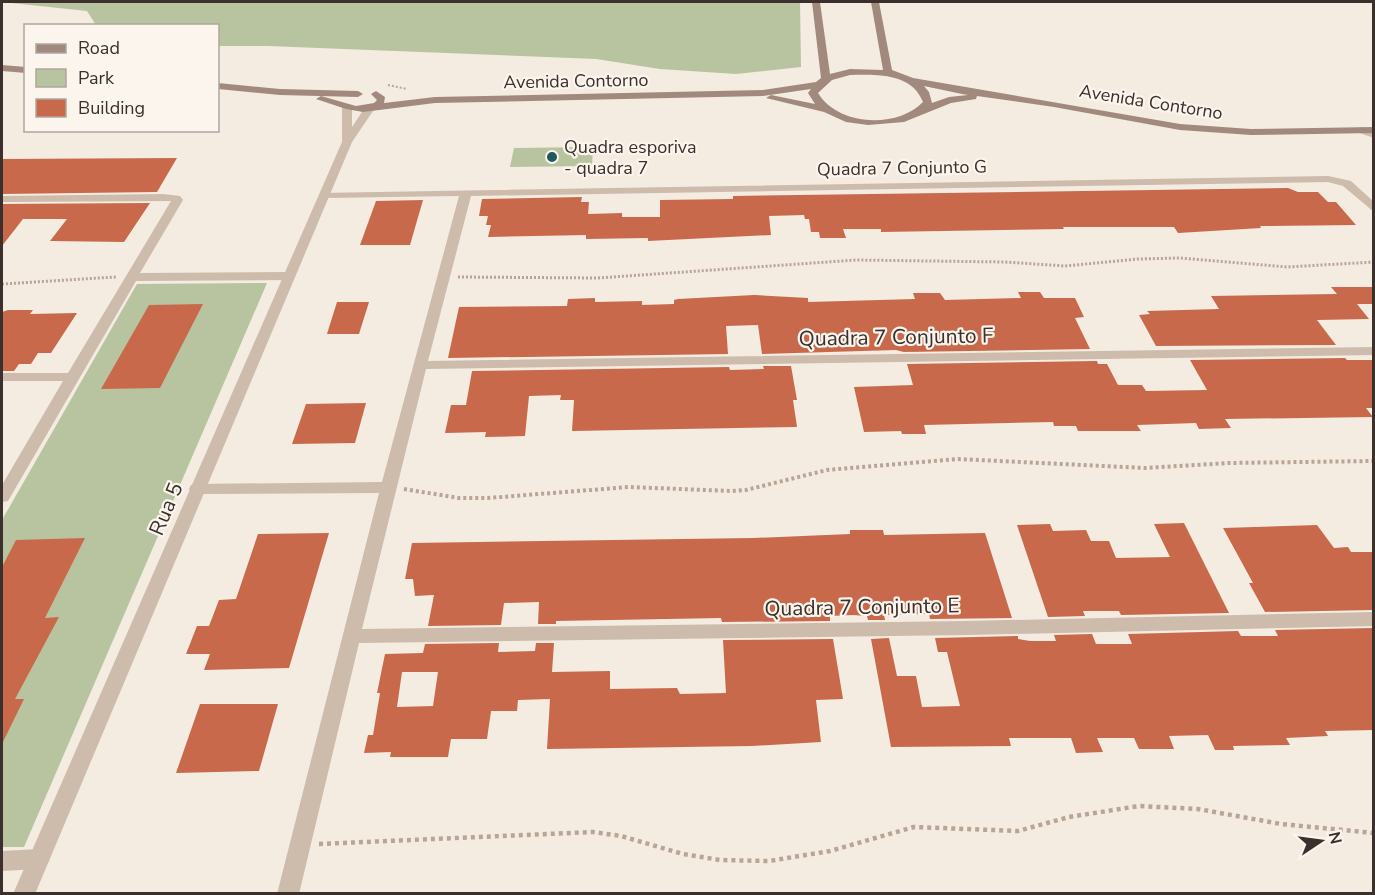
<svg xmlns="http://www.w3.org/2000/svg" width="1375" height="895" viewBox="0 0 1375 895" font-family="'Nunito Sans',sans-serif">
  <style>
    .green { fill: #b8c4a0 }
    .building { fill: #c8694b; fill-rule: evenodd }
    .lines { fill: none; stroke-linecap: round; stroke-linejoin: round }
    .path-far3 { stroke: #b9a596; stroke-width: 2; stroke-dasharray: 2 2; stroke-linecap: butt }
    .path-far2 { stroke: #b9a596; stroke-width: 3; stroke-dasharray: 2 2; stroke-linecap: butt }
    .path-far1 { stroke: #b9a596; stroke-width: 4; stroke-dasharray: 3 3; stroke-linecap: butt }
    .path { stroke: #b9a596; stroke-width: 4.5; stroke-dasharray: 4 4; stroke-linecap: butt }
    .minor { fill: #cdbbac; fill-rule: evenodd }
    .tertiary { fill: #cdbbac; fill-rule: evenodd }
    .secondary { fill: #a18a7d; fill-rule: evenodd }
    .poi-dot { fill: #1f5a5e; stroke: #fbf5ee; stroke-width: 2 }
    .labels { text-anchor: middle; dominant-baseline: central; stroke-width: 4.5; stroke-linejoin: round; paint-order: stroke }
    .far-street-label { font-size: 18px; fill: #3b302b; stroke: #fbf5ee }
    .far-poi-label { font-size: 18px; fill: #3b302b; stroke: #fbf5ee; text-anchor: start }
    .street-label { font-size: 21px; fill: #3b302b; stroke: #fbf5ee }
  </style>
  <rect width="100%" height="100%" fill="#f4ebe1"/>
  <g class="green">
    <path d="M2 2H800L801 67 736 74 660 69 596 59 268 46H218V26L96 25 87 11Z"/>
    <path d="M593 147 592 166 510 167 514 148Z"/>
    <path d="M267 283 24 847H2V520L137 284Z"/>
  </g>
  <g class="building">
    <path d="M177 158 157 192 2 194V159Z"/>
    <path d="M1288 188 1298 192H1318L1328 202H1336L1356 225 1260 226 1261 228 1178 233 1174 227H1063L1064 229 881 232V229H843L846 238H820L819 232H811L809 219H805L804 215 769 216 771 235 648 241V238L586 239V235L488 237 491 225H486L488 216H479L482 199 582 197 581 202H589L588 214 622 213V217H660V200L733 199V196Z"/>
    <path d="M423 200 410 245H360L376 201Z"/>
    <path d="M150 203 124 242 50 241 67 219H23L2 246V204Z"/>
    <path d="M1331 287H1374V304H1357L1369 319 1317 320 1336 345 1156 346 1139 315 1150 314 1147 311 1219 309 1211 296 1337 294Z"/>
    <path d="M1018 292H1040L1044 298H1075L1084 317 1075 318 1090 349 904 352 896 350 762 354 758 325 726 326 728 354 448 358 459 307 567 306 568 299 595 298V302L642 301V305L674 304V300L678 299 754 295 808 298V302L915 299 913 293H940L945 300 1021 298Z"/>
    <path d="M337 302H369L359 334H327Z"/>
    <path d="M203 304 160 388 101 389 149 305Z"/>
    <path d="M8 310H33L30 314 77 313 51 353H38L31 364H19L14 371H2V312Z"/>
    <path d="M1345 358 1347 360H1374V408H1366L1373 417 1225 419 1231 428 1199 429 1196 423 1137 425 1141 431H1078L1076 426H1054L1053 422 924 425 926 434H902L901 431 864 432 854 387 913 385 907 364 1097 361 1098 364H1107L1118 385H1142L1146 391 1207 390 1190 360Z"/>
    <path d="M763 366H791L797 400H793L797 427 572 431 574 400H560L561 395 529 396 525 436 485 437 486 432 445 433 451 405H466L472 371 729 367 730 370 764 369Z"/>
    <path d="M366 403 355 443 292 444 306 404Z"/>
    <path d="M1184 523 1229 613 1121 615 1119 611H1083L1085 616 1048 617 1017 525 1050 524 1053 531 1086 530 1091 541H1109L1116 558 1170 557 1154 524Z"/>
    <path d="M1317 525 1334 548 1348 547 1351 552H1374V610L1265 612 1249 583H1253L1223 528Z"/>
    <path d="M850 530H883L884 535 985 533 1012 618 930 619 929 614 884 615 885 620H868L867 616 853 615 830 616V621L722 622 721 618 556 621V624H538L539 602 504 603 501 625 428 626 434 595 415 596 413 579H405L412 543 753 538 850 534Z"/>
    <path d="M329 533 289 668 204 670 210 654H186L197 626H209L219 600 236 599 258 534Z"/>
    <path d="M85 538 45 618 59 617 15 699H24L2 744V567L16 540Z"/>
    <path d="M1374 628V730L1325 731 1328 736 1286 738 1290 745 1233 746 1234 750H1215L1208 735 1169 736 1174 749H1139L1134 738H1097L1103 752 1076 753 1071 738H1009L1011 746 891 747 871 639 889 638 897 676H916L922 707 960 706 947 652H938L935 638 1018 636V639L1030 641H1056L1054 635 1092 634 1096 644H1132L1128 634 1238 631 1241 636H1278L1275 630Z"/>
    <path d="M833 639 843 699 816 700 821 742 752 746 547 749 550 699 518 700 517 711H491L487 739H451L448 757H390L391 752 364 753 368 735H373L380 693H377L385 654 423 653 425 644 499 643 498 652 535 651 536 643H554L552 672 610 671V689L677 688 680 694 726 693 723 640ZM402 672H438L433 706 397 707Z"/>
    <path d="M200 704H278L259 771 176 773Z"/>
  </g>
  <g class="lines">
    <path class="path-far3" d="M388 85 407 89"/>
    <g class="path-far2">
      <path d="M458 277 598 278 856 260 1005 262 1065 266 1138 259 1180 258 1287 267 1374 262"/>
      <path d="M2 284 116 277"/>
    </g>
    <path class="path-far1" d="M404 489 459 498H488L629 487 731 491 746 490 827 470 958 459 1145 468 1229 463 1374 461"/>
    <path class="path" d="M319 844 593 832 621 836 683 854 720 860 769 861 830 851 914 827 1018 831 1069 817 1139 806 1198 809 1281 824 1374 833"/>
    <g class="minor">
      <path d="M1328 176 1351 181 1374 202V212L1343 186 1328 182 471 196 428 361 1374 347V355L426 369 362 629 967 621 1374 612V626L967 635 359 643 299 894H277L379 493 197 494 191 493 189 489 191 485 197 484 382 482 459 196 324 198 320 197V193Z"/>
      <path d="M163 194 180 196 183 200 140 273 289 272 295 276 289 280 136 281 8 501 2 502V485L63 381H2V373H68L171 201 2 202V196Z"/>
      <path d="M39 849 46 852 50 859 46 866 39 869 2 871V851Z"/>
    </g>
    <g class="tertiary">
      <path d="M347 105 352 108V127L366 106 375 108 352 142 35 894H13L342 142V108Z"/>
      <path d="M1361 127 1374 131V138L1357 132V128Z"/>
    </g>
    <g class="secondary">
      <path d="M812 2H820L830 74 850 69 883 70 871 2H879L892 70 913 78 1180 124 1251 129 1374 127V133L1251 135 1180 130 1054 107 977 96 976 99 951 103 904 122 868 125 846 122 824 112 766 98 771 95 815 104 808 93 811 89 763 96 435 103 363 112 346 109 316 99 321 96 356 106 374 103 377 100 371 94 376 91 385 97 384 103 435 97 763 90 816 82 821 78ZM850 75C877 74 912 73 923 102 897 129 838 126 818 93L832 80ZM924 86 962 94 968 95 949 97 932 103 929 92Z"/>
      <path d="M2 65 26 67V73L2 71Z"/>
      <path d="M218 83 280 89 358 91 363 94 358 97 280 95 218 89Z"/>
    </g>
  </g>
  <circle class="poi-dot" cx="552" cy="157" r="6"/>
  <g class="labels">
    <g class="far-street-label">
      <text transform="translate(576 81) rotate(-1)">Avenida Contorno</text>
      <text transform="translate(1151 102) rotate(9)">Avenida Contorno</text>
      <text transform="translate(902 168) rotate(-1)">Quadra 7 Conjunto G</text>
    </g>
    <g class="far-poi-label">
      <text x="564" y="147">Quadra esporiva<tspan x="564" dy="21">- quadra 7</tspan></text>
    </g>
    <g class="street-label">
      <text transform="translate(896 337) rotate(-1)">Quadra 7 Conjunto F</text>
      <text transform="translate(166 509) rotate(-67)">Rua 5</text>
      <text transform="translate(862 607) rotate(-1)">Quadra 7 Conjunto E</text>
    </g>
  </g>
  <rect width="1375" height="895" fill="none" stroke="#3b302b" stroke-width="6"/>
  <rect x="24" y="24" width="195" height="108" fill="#fbf5ee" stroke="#aea6a0" stroke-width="1.5"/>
  <rect x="36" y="44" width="30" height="9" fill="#a18a7d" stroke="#aea6a0" stroke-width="1.5"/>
  <text x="78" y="54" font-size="18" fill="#3b302b">Road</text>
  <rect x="36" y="69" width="30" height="18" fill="#b8c4a0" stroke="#aea6a0" stroke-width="1.5"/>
  <text x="78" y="84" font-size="18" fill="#3b302b">Park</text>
  <rect x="36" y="99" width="30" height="18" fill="#c8694b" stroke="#aea6a0" stroke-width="1.5"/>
  <text x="78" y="114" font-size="18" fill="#3b302b">Building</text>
  <g transform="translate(1321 841) rotate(77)" stroke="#fbf5ee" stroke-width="4.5" paint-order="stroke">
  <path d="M0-4.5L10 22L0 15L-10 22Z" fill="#3b302b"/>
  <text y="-9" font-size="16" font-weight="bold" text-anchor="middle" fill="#3b302b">N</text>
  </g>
</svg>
